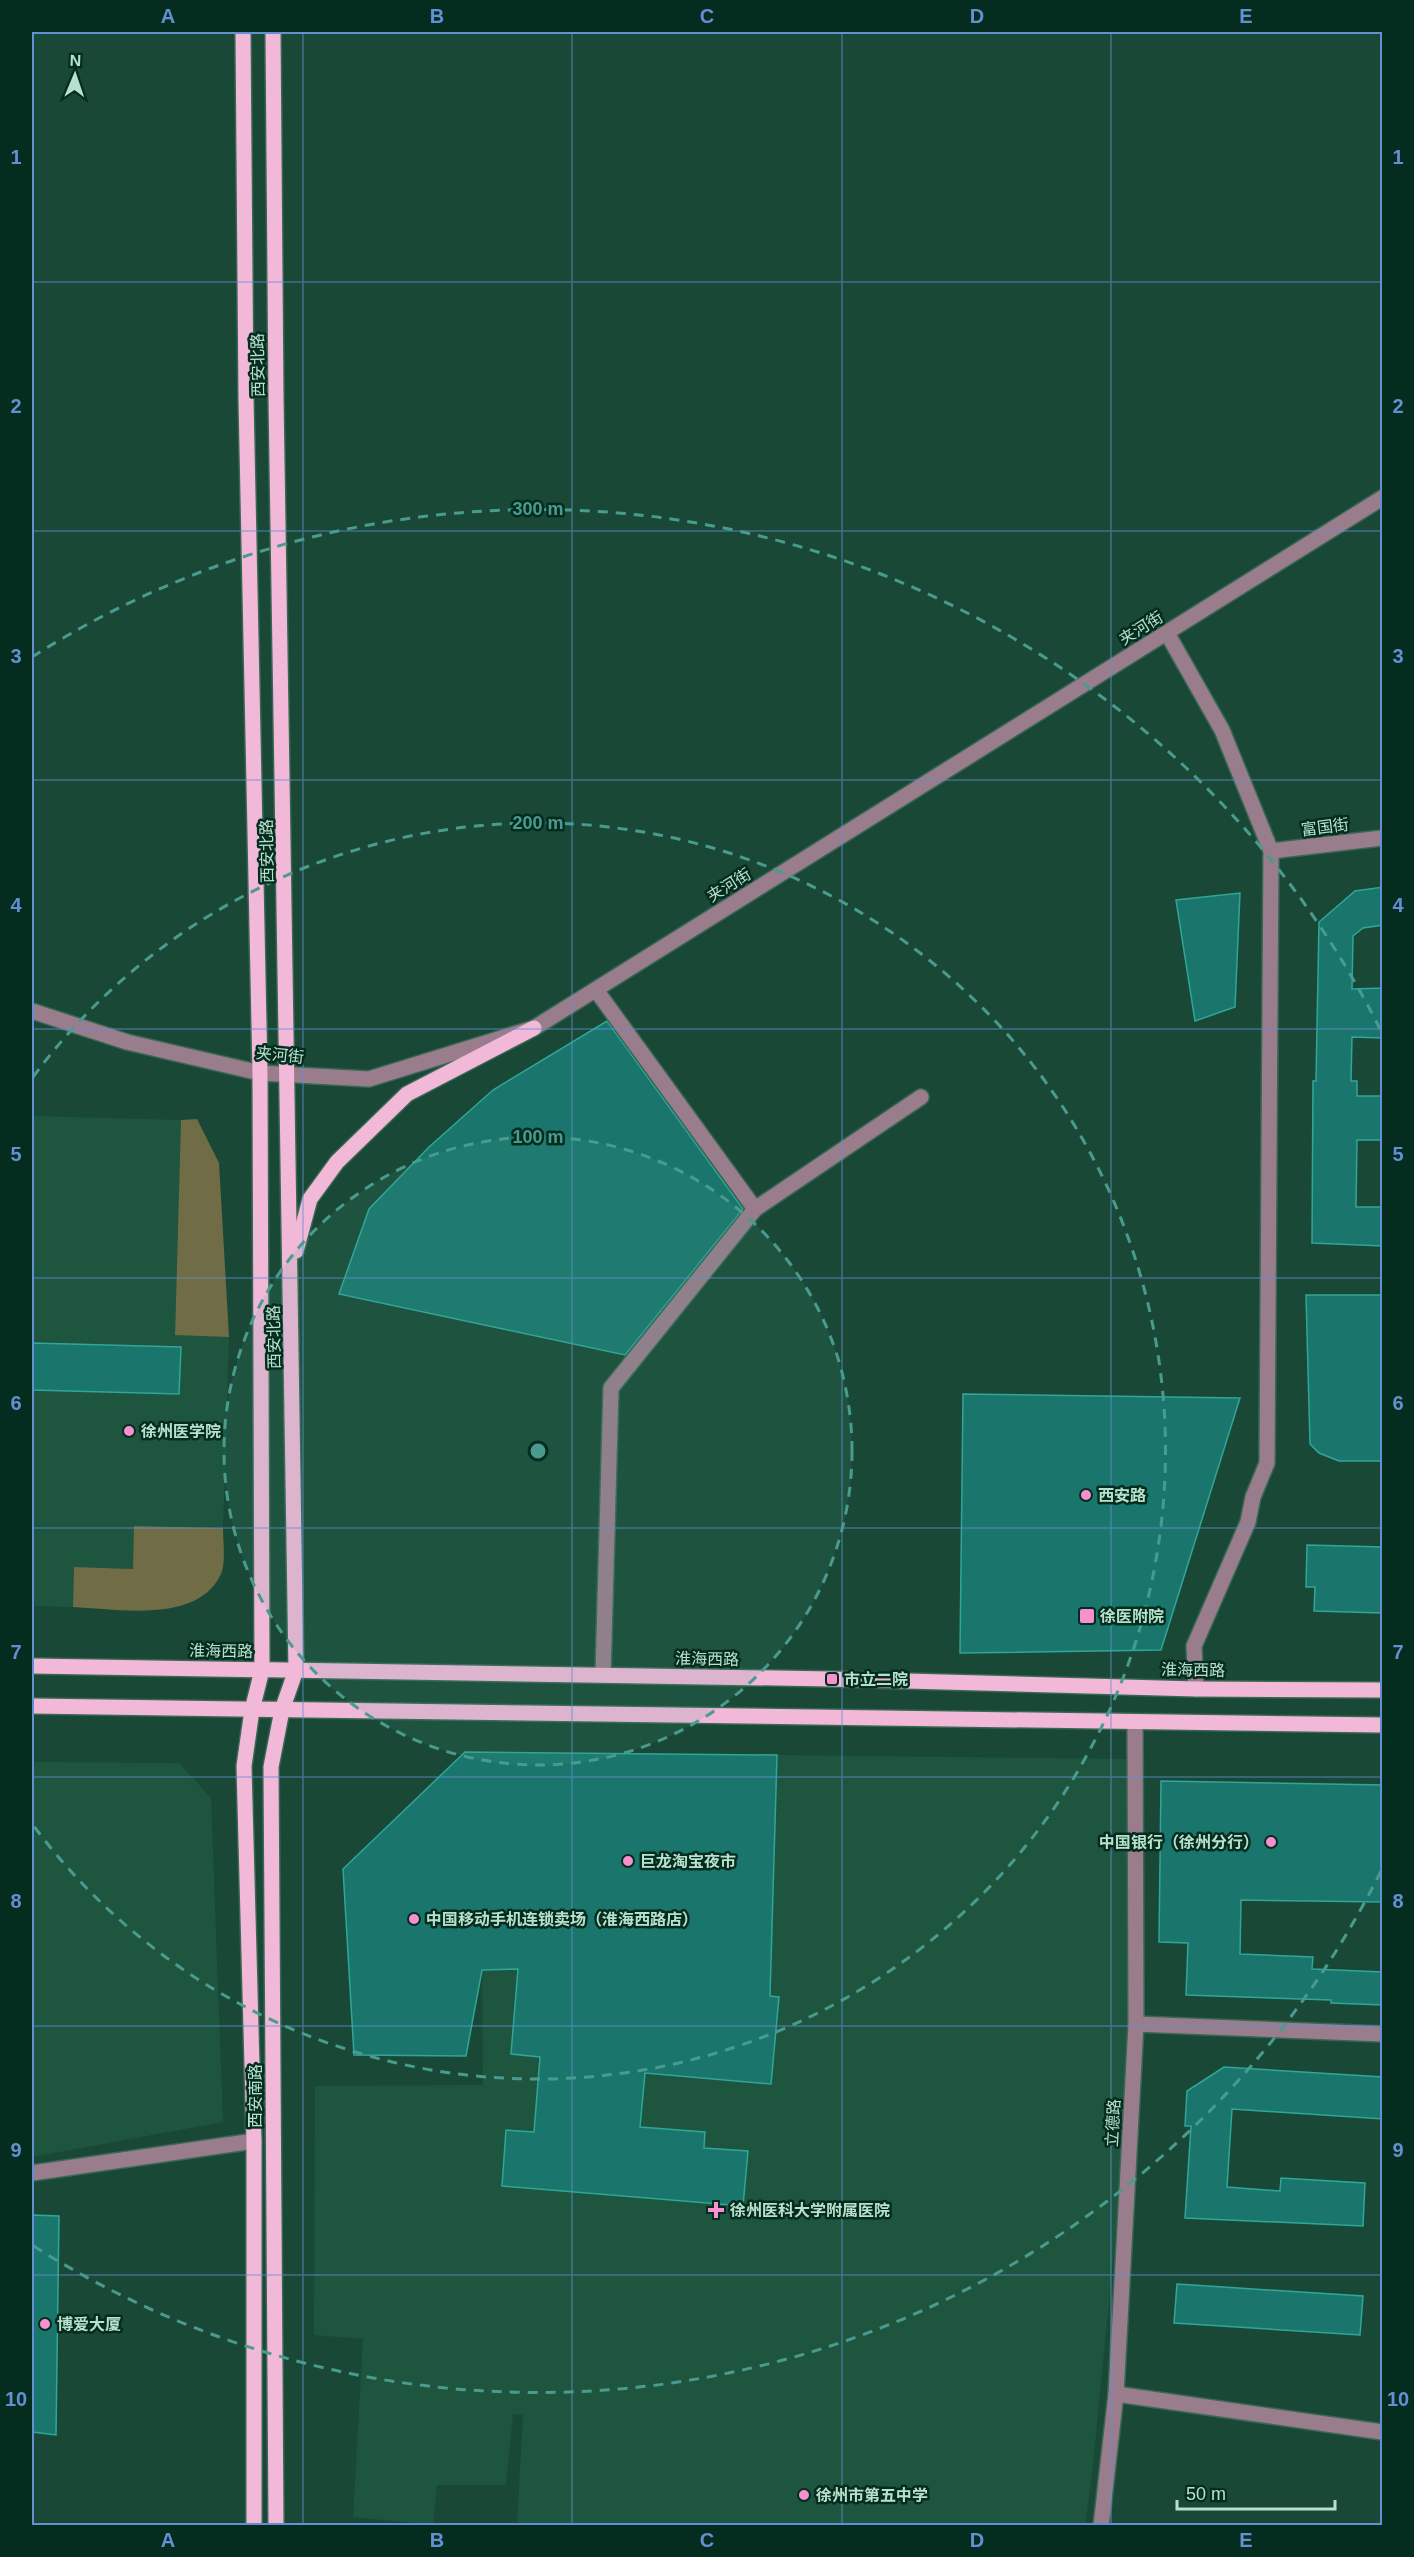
<svg xmlns="http://www.w3.org/2000/svg" width="1414" height="2557" viewBox="0 0 1414 2557" font-family="Arial,'Noto Sans SC',sans-serif">
  <style>
    .built { fill: #1e553f }
    .green { fill: #706d46 }
    .building { fill: #1a766c; stroke: #30a698; stroke-width: 1.5 }
    .lines { fill: none; stroke-linecap: round; stroke-linejoin: round }
    .minor-casing { stroke: #396754; stroke-width: 18 }
    .major-casing { stroke: #396754; stroke-width: 18 }
    .minor { stroke: #997d8c; stroke-width: 15 }
    .major { stroke: #f1b8d8; stroke-width: 15 }
    .grid { fill: none; stroke: #6390d3; stroke-width: 1.5; stroke-opacity: 0.55 }
    .ring { fill: none; stroke: #4a9b8f; stroke-width: 3; stroke-dasharray: 10 8 }
    .poi-dot { fill: #f790ce; stroke: #052d1f; stroke-width: 2 }
    .labels { text-anchor: middle; dominant-baseline: central; stroke-width: 5; stroke-linejoin: round; paint-order: stroke }
    .street-label { font-size: 16px; fill: #b8e1cd; stroke: #052d1f }
    .poi-label { font-size: 16px; font-weight: bold; fill: #b8e1cd; stroke: #052d1f; text-anchor: start }
    .centre { fill: #4a9b8f; stroke: #052d1f; stroke-width: 3 }
    .ring-label { font-size: 18px; text-anchor: middle; font-weight: bold; fill: #4a9b8f; stroke: #052d1f; stroke-width: 5; stroke-linejoin: round; paint-order: stroke }
    .neatline { fill: none; stroke: #6390d3; stroke-width: 2 }
    .grid-label { font-size: 20px; text-anchor: middle; font-weight: bold; fill: #6390d3 }
  </style>
  <rect width="100%" height="100%" fill="#194936"/>
  <g class="built">
    <path d="M32 1116 181 1120 175 1334 229 1337 223 1528 135 1526 133 1569 74 1567 73 1607 32 1606Z"/>
    <path d="M777 1755 1135 1759 1136 2024 1093 2465 1085 2525H517L523 2415 513 2414 506 2485H437L433 2525 353 2517 363 2339 314 2335 315 2086 483 2085 482 1970 771 1967Z"/>
    <path d="M32 1762 179 1763 211 1798 223 2122 32 2157Z"/>
  </g>
  <g class="green">
    <path d="M197 1119 219 1163 229 1337 175 1335 181 1120Z"/>
    <path d="M134 1526 223 1528C223 1541 226 1563 221 1574 198 1624 118 1609 73 1607L74 1567 133 1569Z"/>
  </g>
  <g class="building">
    <path d="M1383 887V925L1363 928 1353 936 1352 989 1383 988V1038L1352 1037 1351 1081H1357V1096H1383V1140H1357L1356 1207H1383V1246L1312 1243 1313 1081H1316L1319 922 1355 891Z"/>
    <path d="M1240 893 1235 1007 1195 1021 1176 900Z"/>
    <path d="M607 1021 743 1209 625 1355 339 1294 369 1209 429 1147 493 1090Z"/>
    <path d="M1306 1295H1383V1461H1339L1319 1453 1310 1444Z"/>
    <path d="M32 1343 181 1347 179 1394 32 1390Z"/>
    <path d="M963 1394 1240 1398 1161 1650 960 1653Z"/>
    <path d="M1307 1545 1383 1547V1613L1314 1611 1315 1587H1306Z"/>
    <path d="M465 1752 777 1755 770 1996 779 1997 771 2084 645 2073 640 2127 705 2132 704 2148 748 2151 743 2206 502 2186 506 2130 534 2132 540 2057 511 2054 518 1969 482 1970 466 2056 354 2055 343 1869Z"/>
    <path d="M1161 1781 1383 1785V1902L1241 1900 1240 1954 1313 1957 1312 1969 1383 1972V2005L1331 2003V2000L1186 1995 1188 1943 1159 1942Z"/>
    <path d="M1224 2067 1383 2077V2119L1232 2109 1227 2187 1280 2191 1281 2178 1365 2183 1363 2226 1185 2218 1191 2126H1185L1187 2091Z"/>
    <path d="M32 2215 59 2216 56 2435 32 2432Z"/>
    <path d="M1177 2284 1363 2296 1360 2335 1174 2323Z"/>
  </g>
  <g class="lines">
    <g class="minor-casing">
      <g id="minor">
        <path d="M1167 633 1222 730 1271 851 1267 1463 1253 1497 1248 1522 1194 1646 1196 1689"/>
        <path d="M1271 851 1382 838"/>
        <path d="M596 990 755 1209"/>
        <path d="M32 1011 127 1042 260 1073 369 1079 534 1028 1382 498"/>
        <path d="M603 1675 611 1388 755 1209 921 1097"/>
        <path d="M1136 2024 1382 2034"/>
        <path d="M32 2173 254 2141"/>
        <path d="M1116 2394 1382 2432"/>
        <path d="M1101 2526 1116 2394 1136 2024 1135 1722"/>
      </g>
    </g>
    <g class="major-casing">
      <g id="major">
        <path d="M243 32 246 399 260 1073 262 1670 252 1710 244 1766 254 2141V2526"/>
        <path d="M273 32 276 398 296 1670 282 1710 271 1767 276 2526"/>
        <path d="M296 1251 310 1199 337 1162 407 1094 534 1028"/>
        <path d="M32 1666 832 1679 1196 1689 1382 1690"/>
        <path d="M32 1706 1382 1725"/>
      </g>
    </g>
    <use href="#minor" class="minor"/>
    <use href="#major" class="major"/>
  </g>
  <path class="grid" d="M303 32V2526M572 32V2526M842 32V2526M1111 32V2526M32 282H1382M32 531H1382M32 780H1382M32 1029H1382M32 1278H1382M32 1528H1382M32 1777H1382M32 2026H1382M32 2275H1382"/>
  <circle cx="538" cy="1451" r="314" fill="#4a9b8f" fill-opacity=".12"/>
  <g class="ring">
    <circle cx="538" cy="1451" r="314"/>
    <path d="M33 1077A628 628 0 1 1 33 1825"/>
    <path d="M1381 1871A942 942 0 0 1 32 2245M32 657A942 942 0 0 1 1381 1031"/>
  </g>
  <g class="poi-dot">
    <circle cx="129" cy="1431" r="6"/>
    <circle cx="1086" cy="1495" r="6"/>
    <rect x="1079" y="1608" width="16" height="16" rx="3"/>
    <rect x="826" y="1673" width="12" height="12" rx="3"/>
    <circle cx="1271" cy="1842" r="6"/>
    <circle cx="628" cy="1861" r="6"/>
    <circle cx="414" cy="1919" r="6"/>
    <path d="M713 2201h6v6h6v6h-6v6h-6v-6h-6v-6h6z"/>
    <circle cx="45" cy="2324" r="6"/>
    <circle cx="804" cy="2495" r="6"/>
  </g>
  <g class="labels">
    <g class="street-label">
      <text transform="translate(258 365) rotate(-91)">西安北路</text>
      <text transform="translate(1141 628) rotate(-32)">夹河街</text>
      <text transform="translate(1325 827) rotate(-7)">富国街</text>
      <text transform="translate(267 851) rotate(-91)">西安北路</text>
      <text transform="translate(729 885) rotate(-32)">夹河街</text>
      <text transform="translate(280 1055) rotate(6)">夹河街</text>
      <text transform="translate(274 1337) rotate(-91)">西安北路</text>
      <text transform="translate(221 1651) rotate(1)">淮海西路</text>
      <text transform="translate(707 1659) rotate(1)">淮海西路</text>
      <text transform="translate(1193 1670) rotate(1)">淮海西路</text>
      <text transform="translate(255 2096) rotate(-90)">西安南路</text>
      <text transform="translate(1113 2123) rotate(-87)">立德路</text>
    </g>
    <g class="poi-label">
      <text x="141" y="1431">徐州医学院</text>
      <text x="1098" y="1495">西安路</text>
      <text x="1100" y="1616">徐医附院</text>
      <text x="844" y="1679">市立二院</text>
      <text x="1259" y="1842" text-anchor="end">中国银行（徐州分行）</text>
      <text x="640" y="1861">巨龙淘宝夜市</text>
      <text x="426" y="1919">中国移动手机连锁卖场（淮海西路店）</text>
      <text x="730" y="2210">徐州医科大学附属医院</text>
      <text x="57" y="2324">博爱大厦</text>
      <text x="816" y="2495">徐州市第五中学</text>
    </g>
  </g>
  <circle cx="538" cy="1451" r="9" class="centre"/>
  <g class="ring-label">
    <text x="538" y="515">300 m</text>
    <text x="538" y="829">200 m</text>
    <text x="538" y="1143">100 m</text>
  </g>
  <rect width="1414" height="2557" fill="none" stroke="#052d1f" stroke-width="66"/>
  <g transform="translate(75 75) rotate(2)" stroke="#052d1f" stroke-width="4.5" paint-order="stroke">
  <path d="M0-4.5L10 22L0 15L-10 22Z" fill="#b8e1cd"/>
  <text y="-9" font-size="16" font-weight="bold" text-anchor="middle" fill="#b8e1cd">N</text>
  </g>
  <path d="M1177 2500v9h158v-9" fill="none" stroke="#b8e1cd" stroke-width="3"/>
  <text x="1186" y="2500" font-size="18" fill="#b8e1cd" stroke="#052d1f" stroke-width="4.5" paint-order="stroke">50 m</text>
  <rect x="33" y="33" width="1348" height="2491" class="neatline"/>
  <g class="grid-label">
    <text x="168" y="23">A</text>
    <text x="437" y="23">B</text>
    <text x="707" y="23">C</text>
    <text x="977" y="23">D</text>
    <text x="1246" y="23">E</text>
    <text x="16" y="164">1</text>
    <text x="1398" y="164">1</text>
    <text x="16" y="413">2</text>
    <text x="1398" y="413">2</text>
    <text x="16" y="663">3</text>
    <text x="1398" y="663">3</text>
    <text x="16" y="912">4</text>
    <text x="1398" y="912">4</text>
    <text x="16" y="1161">5</text>
    <text x="1398" y="1161">5</text>
    <text x="16" y="1410">6</text>
    <text x="1398" y="1410">6</text>
    <text x="16" y="1659">7</text>
    <text x="1398" y="1659">7</text>
    <text x="16" y="1908">8</text>
    <text x="1398" y="1908">8</text>
    <text x="16" y="2157">9</text>
    <text x="1398" y="2157">9</text>
    <text x="16" y="2406">10</text>
    <text x="1398" y="2406">10</text>
    <text x="168" y="2547">A</text>
    <text x="437" y="2547">B</text>
    <text x="707" y="2547">C</text>
    <text x="977" y="2547">D</text>
    <text x="1246" y="2547">E</text>
  </g>
</svg>
